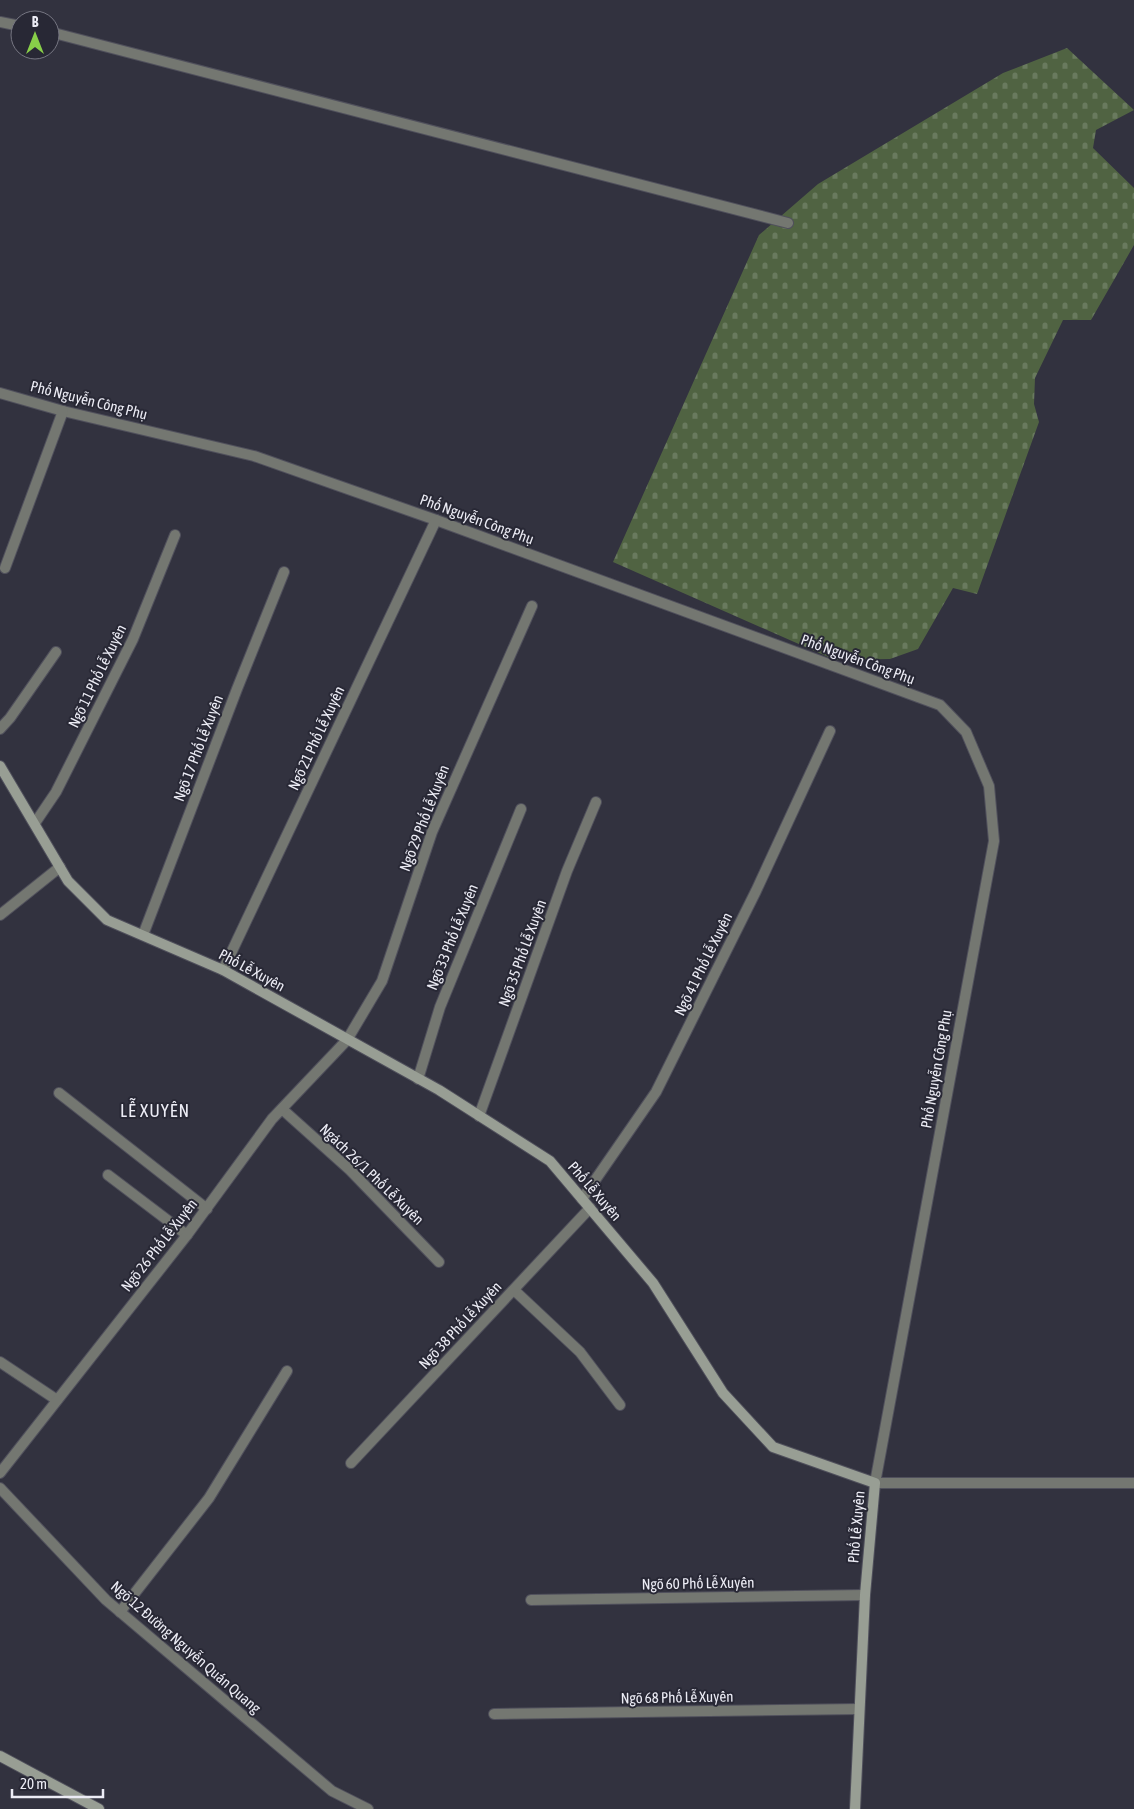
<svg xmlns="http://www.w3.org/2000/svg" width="1134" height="1809" viewBox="0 0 1134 1809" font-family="'Asap Condensed',sans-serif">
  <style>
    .cemetery { fill: url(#cemetery-stones) }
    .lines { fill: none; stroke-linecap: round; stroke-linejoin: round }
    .lane-casing { stroke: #50505c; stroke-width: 12 }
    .street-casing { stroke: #50505c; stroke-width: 12 }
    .secondary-casing { stroke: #50505c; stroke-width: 12 }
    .lane { stroke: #747771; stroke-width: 10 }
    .street { stroke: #747771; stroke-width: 10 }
    .secondary { stroke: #989e94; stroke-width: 10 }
    .labels { text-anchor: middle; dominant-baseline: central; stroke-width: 4; stroke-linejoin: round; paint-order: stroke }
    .street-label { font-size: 15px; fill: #ececf5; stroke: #282835 }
    .quarter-label { font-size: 18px; letter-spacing: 1px; fill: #ececf5; stroke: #282835 }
  </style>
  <defs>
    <pattern id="cemetery-stones" width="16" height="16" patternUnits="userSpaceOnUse" patternTransform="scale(1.25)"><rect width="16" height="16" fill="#506342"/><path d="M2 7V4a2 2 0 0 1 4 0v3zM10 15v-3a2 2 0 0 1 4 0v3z" fill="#697a5e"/></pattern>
  </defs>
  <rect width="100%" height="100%" fill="#32323f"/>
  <path class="cemetery" d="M1067 48 1134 110 1096 130 1093 148 1134 188V245L1091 320H1063L1035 378 1034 404 1039 422 977 594 953 588 918 649 890 659 835 660 613 562 759 235 818 184 1003 73Z"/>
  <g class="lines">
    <g class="lane-casing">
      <g id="lane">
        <path d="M0 22 20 26"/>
        <path d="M50 32 788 223"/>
        <path d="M0 729 10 718 56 652"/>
        <path d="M59 1093 207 1209"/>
        <path d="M282 1109 350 1170 439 1262"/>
        <path d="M108 1175 187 1235"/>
      </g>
    </g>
    <g class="street-casing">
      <g id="street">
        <path d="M0 393 63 411 254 456 436 520 940 705 966 732 989 786 994 841 875 1483H1134"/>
        <path d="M5 568 63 411"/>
        <path d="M35 823 56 792 133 639 175 535"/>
        <path d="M0 915 60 867"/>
        <path d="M143 935 237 689 284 572"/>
        <path d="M223 970 436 520"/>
        <path d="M418 1079 440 1007 521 809"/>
        <path d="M479 1116 567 871 596 802"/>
        <path d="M582 1199 656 1092 756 891 830 731"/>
        <path d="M514 1290 580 1352 620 1405"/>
        <path d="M0 1362 57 1400"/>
        <path d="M351 1463 590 1208"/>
        <path d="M0 1473 187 1235 272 1119 347 1040 382 981 432 832 532 606"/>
        <path d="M0 1488 106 1600 332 1791 368 1809"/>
        <path d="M531 1600 865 1595"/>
        <path d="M120 1612 209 1498 287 1371"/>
        <path d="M494 1714 859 1709"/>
      </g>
    </g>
    <g class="secondary-casing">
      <g id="secondary">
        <path d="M0 766 68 881 107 920 223 970 439 1090 550 1161 653 1283 723 1393 773 1447 875 1483 865 1595 855 1809"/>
        <path d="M0 1756 99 1809"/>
      </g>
    </g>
    <use href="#lane" class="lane"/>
    <use href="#street" class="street"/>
    <use href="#secondary" class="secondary"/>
  </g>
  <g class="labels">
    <g class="street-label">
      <text transform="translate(89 400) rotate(14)">Phố Nguyễn Công Phụ</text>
      <text transform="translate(477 519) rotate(20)">Phố Nguyễn Công Phụ</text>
      <text transform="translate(858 659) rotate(20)">Phố Nguyễn Công Phụ</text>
      <text transform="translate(97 676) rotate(-64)">Ngõ 11 Phố Lễ Xuyên</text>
      <text transform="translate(316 738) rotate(-65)">Ngõ 21 Phố Lễ Xuyên</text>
      <text transform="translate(198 748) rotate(-69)">Ngõ 17 Phố Lễ Xuyên</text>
      <text transform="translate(424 818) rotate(-69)">Ngõ 29 Phố Lễ Xuyên</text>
      <text transform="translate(452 937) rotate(-68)">Ngõ 33 Phố Lễ Xuyên</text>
      <text transform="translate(522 953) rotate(-70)">Ngõ 35 Phố Lễ Xuyên</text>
      <text transform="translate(703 964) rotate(-64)">Ngõ 41 Phố Lễ Xuyên</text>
      <text transform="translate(252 970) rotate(28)">Phố Lễ Xuyên</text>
      <text transform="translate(936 1069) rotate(-80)">Phố Nguyễn Công Phụ</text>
      <text transform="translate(372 1174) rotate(44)">Ngách 26/1 Phố Lễ Xuyên</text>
      <text transform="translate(595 1191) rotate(49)">Phố Lễ Xuyên</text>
      <text transform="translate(159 1245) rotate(-52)">Ngõ 26 Phố Lễ Xuyên</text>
      <text transform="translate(460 1325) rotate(-47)">Ngõ 38 Phố Lễ Xuyên</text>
      <text transform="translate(856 1527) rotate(-85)">Phố Lễ Xuyên</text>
      <text transform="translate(698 1583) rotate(-1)">Ngõ 60 Phố Lễ Xuyên</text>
      <text transform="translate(186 1647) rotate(41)">Ngõ 12 Đường Nguyễn Quán Quang</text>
      <text transform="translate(677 1697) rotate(-1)">Ngõ 68 Phố Lễ Xuyên</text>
    </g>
    <g class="quarter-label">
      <text x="155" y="1110">LỄ XUYÊN</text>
    </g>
  </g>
  <g transform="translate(35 35)"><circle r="24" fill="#282835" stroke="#767682"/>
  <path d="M0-4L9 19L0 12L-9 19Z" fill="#88cf49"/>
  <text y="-8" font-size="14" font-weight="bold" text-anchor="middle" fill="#ececf5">B</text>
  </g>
  <path d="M12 1789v8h91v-8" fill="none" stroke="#ececf5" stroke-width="2.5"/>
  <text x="20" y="1789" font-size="15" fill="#ececf5" stroke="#282835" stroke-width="4" paint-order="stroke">20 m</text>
</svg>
